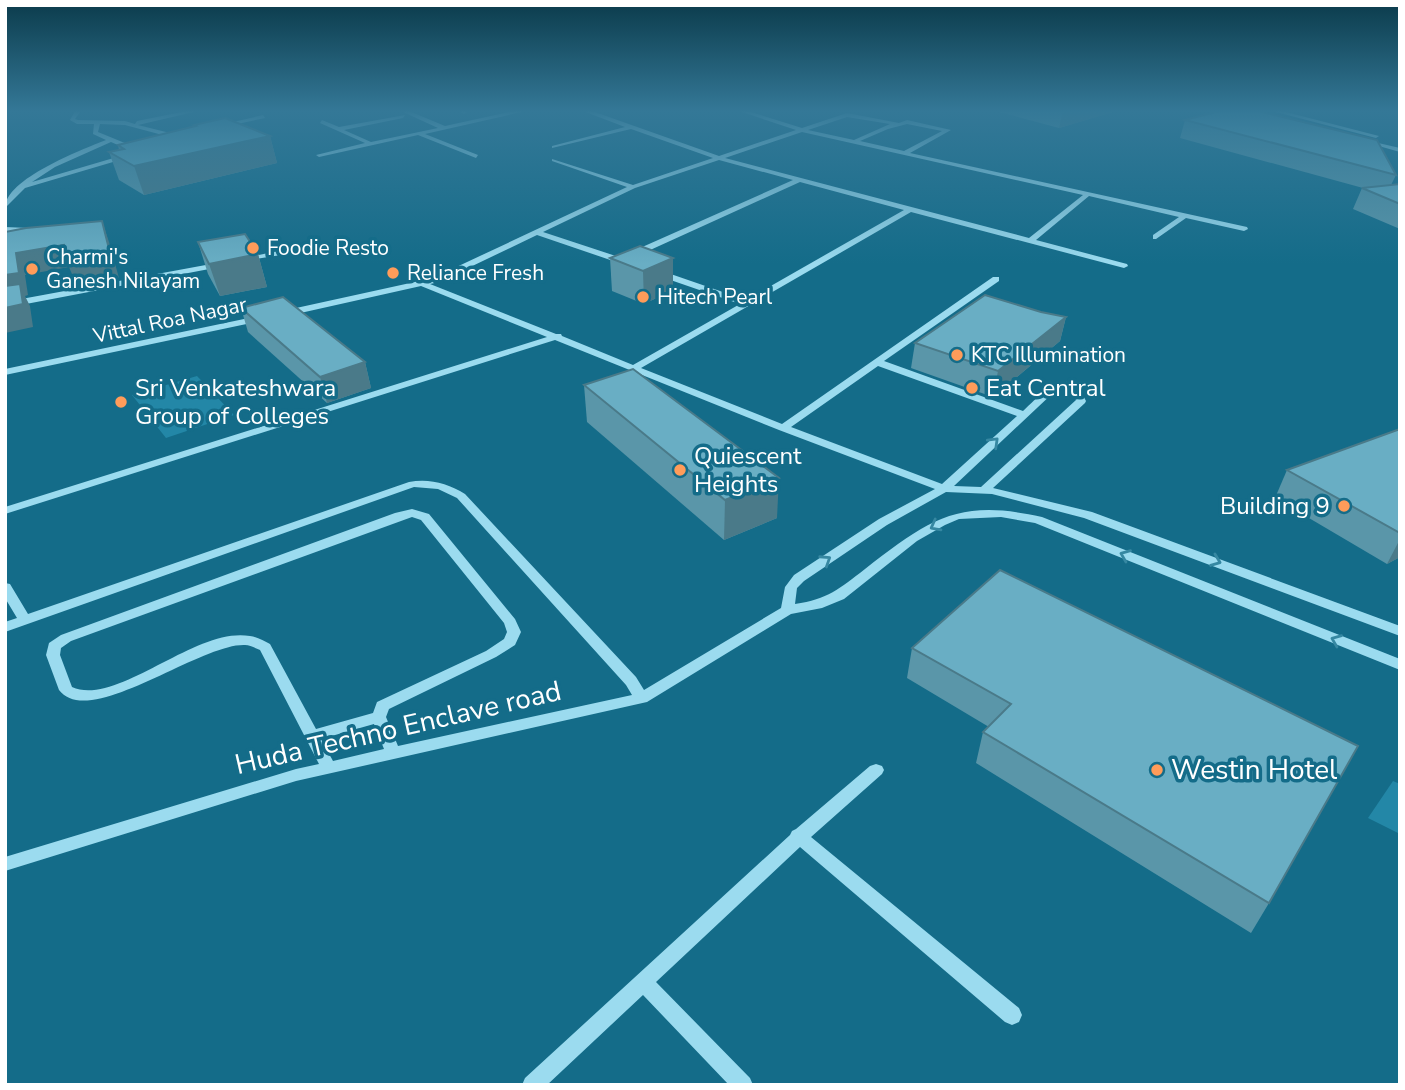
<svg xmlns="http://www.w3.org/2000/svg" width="1405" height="1090" viewBox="0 0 1405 1090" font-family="'Nunito Sans',sans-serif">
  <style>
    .green { fill: #2387a7 }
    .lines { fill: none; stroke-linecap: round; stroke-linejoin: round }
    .minor { fill: #9bdbef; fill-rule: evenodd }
    .wall { fill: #5a96a9 }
    .shaded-wall { fill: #4a7a89 }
    .building { fill: #69aec4; stroke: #4a7a89; stroke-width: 2 }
    .oneway { stroke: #3688a2 }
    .poi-dot { fill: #ff9c5a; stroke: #146c89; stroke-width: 2.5 }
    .labels { text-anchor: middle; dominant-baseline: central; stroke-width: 7; stroke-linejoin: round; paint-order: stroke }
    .far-poi-label { font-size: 21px; fill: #fff; stroke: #146c89; text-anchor: start }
    .far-street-label { font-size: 21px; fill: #fff; stroke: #146c89 }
    .poi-label { font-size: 24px; fill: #fff; stroke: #146c89; text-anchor: start }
    .near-street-label { font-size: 28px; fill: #fff; stroke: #146c89 }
    .near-poi-label { font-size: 28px; fill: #fff; stroke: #146c89; text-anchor: start }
  </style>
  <rect width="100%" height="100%" fill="#146c89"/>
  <g class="green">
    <path d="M197 376 234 415 166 438 132 395Z"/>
    <path d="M1393 781 1400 784V834L1368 818Z"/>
  </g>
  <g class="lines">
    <g class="minor">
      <path d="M75 111H81L75 119 78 120 125 121 135 124 137 121 186 111H198L138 125 170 133H183L181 136 170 137 125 125 100 124 98 132 137 148 140 154 25 188 5 208C5 179 81 150 106 140L93 134 94 124H77L70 120ZM111 142 134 152 32 182 55 167Z"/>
      <path d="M401 111H409L445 126 514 111H526L425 134 478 155 476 158 418 135 319 157 316 155 365 143 320 123 322 120 339 127 405 115 403 118 344 130 371 142 438 128Z"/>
      <path d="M459 111H466L467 112 464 114Z"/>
      <path d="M583 111H592L719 156 796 130 739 111H748L802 128 847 113 899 123 907 120 951 130 910 153 1247 227 1248 229 1244 231 1186 218 1156 239H1153V235L1179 217 1089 196 1036 240 1127 264 1128 266 1124 268 911 212 641 368 782 424 993 277H999V281L884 361 1023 411C1038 397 1053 380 1075 381L1086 401 1085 403 993 488 1092 512 1400 626V636L1084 518 992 494 946 492 887 525 804 581 797 588 795 604C828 599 839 589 865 569 930 519 958 498 1042 517L1400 659V670L1035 523 1001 517 959 519 945 525 917 541 844 599 822 608 791 614 647 702 296 781 5 871V857L296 769 319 764 260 650C255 648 250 645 245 645 200 643 89 730 59 690L46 655 49 643 61 635 395 513 412 509 429 514 515 619 521 632 515 645 496 657 389 709 386 717 398 746 632 695 626 685 457 498 438 489 414 487 5 632V622L17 618 5 598V583L10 584 28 614 409 482C428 478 448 483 465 494L636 677 644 690 781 608 785 587 794 575 879 519 935 489 779 430 555 340 5 514V507L547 337 421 286 287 316 283 313 287 310 433 278 627 187 552 161V159L633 185 713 158 631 129 552 148V146L625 127ZM847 117 890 124 854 140 808 130ZM907 124 942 131 904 151 860 141 888 129ZM802 132 1083 195 1029 238 725 158ZM719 160 793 180 631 252V256H637L800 182 904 210 746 300 662 271H656V275L740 304 633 365 562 336 561 334H556L430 284 439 282 537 235 625 265H631V261L543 232 635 188ZM878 366 1017 416 942 484 791 427ZM1069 387 1076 400 981 487 954 486 1054 392ZM412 517 421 520 504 623 507 632 504 639 486 651 377 702 373 713 316 729 270 644C264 641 257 637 250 636 196 626 117 707 72 687L60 655 61 648 71 641ZM374 724 384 749 333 761 321 739Z"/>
      <path d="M1272 111H1282L1379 136 1376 138Z"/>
      <path d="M263 115 265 118 223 127 220 125Z"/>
      <path d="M1361 139 1400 148V152L1361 141Z"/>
      <path d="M5 227 29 228 33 230 29 232 5 231Z"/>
      <path d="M278 251H281V255L243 261 239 259Z"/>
      <path d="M222 262H225V266L5 308V302Z"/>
      <path d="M258 316 261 317V321L5 375V369Z"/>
      <path d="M876 764 882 766 884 770 882 774 811 837 1019 1008 1022 1015 1019 1022 1012 1025 1005 1022 800 847 656 982 750 1078 753 1085H729L643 995 547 1085H522L525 1078 790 835 792 831 796 829 870 766Z"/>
    </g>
  </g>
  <g class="wall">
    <path d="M996 111H1116L1059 128Z"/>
    <path d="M1185 120 1396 175 1391 185 1400 184V229L1353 209 1362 188H1363L1180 138Z"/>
    <path d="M194 125 270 136 277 163 144 195 119 180 109 152 119 150 118 145 194 126Z"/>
    <path d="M198 242 258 254 267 287 220 296 208 274Z"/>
    <path d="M610 258H673V290L644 304 612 291Z"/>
    <path d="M241 308 365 362 371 388 327 403 248 332Z"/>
    <path d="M1041 312 1066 317 1060 341 993 397 911 368 915 343Z"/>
    <path d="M584 385 777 518 724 540 587 422Z"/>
    <path d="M1400 429V557L1387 564 1275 498 1287 470Z"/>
    <path d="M1000 570 1269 903 1251 933 976 763 983 732 989 727 907 678 912 648Z"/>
  </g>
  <g class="shaded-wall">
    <path d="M1063 111H1116L1059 128Z"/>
    <path d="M270 136 277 163 144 195 134 166Z"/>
    <path d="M102 221 109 242 119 278 77 286 69 267 25 275 28 295 25 296 30 306 33 327 5 333V275L16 253Z"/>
    <path d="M258 254 267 287 220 296 209 264Z"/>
    <path d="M673 258V290L644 304 643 271Z"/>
    <path d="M1066 317 1060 341 993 397 998 371Z"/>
    <path d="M365 362 371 388 327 403 320 377Z"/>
    <path d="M779 478 777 518 724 540 725 500Z"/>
    <path d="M1400 539V557L1387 564Z"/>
  </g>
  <g class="building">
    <path d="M1220 111H1258L1377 140 1396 175 1185 120Z"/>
    <path d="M225 118 270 136 134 166 109 152 124 149 118 145 196 126 194 125Z"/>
    <path d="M1400 184V204L1362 188Z"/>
    <path d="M102 221 111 257 68 264 64 245 16 253 19 273 5 275V232L26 228Z"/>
    <path d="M245 234 258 254 209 264 198 242Z"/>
    <path d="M640 246 673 258 643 271 610 258Z"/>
    <path d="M20 284 23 304 5 308V286Z"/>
    <path d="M985 295 1041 312 1066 317 998 371 915 343Z"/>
    <path d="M283 297 365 362 320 377 241 308Z"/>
    <path d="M633 369 779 478 725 500 584 385Z"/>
    <path d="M1400 429V533L1287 470Z"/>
    <path d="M1000 570 1358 746 1269 903 983 732 1011 704 912 648Z"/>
  </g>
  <defs><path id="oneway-chevron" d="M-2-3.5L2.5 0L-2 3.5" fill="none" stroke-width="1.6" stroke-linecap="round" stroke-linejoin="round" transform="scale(1.75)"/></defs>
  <g class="oneway">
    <use href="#oneway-chevron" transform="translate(994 442) rotate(-44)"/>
    <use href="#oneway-chevron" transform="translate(935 526) rotate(152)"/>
    <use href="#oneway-chevron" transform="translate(1125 555) rotate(-158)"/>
    <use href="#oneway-chevron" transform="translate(826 560) rotate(-33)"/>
    <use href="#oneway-chevron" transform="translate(1216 561) rotate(21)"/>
    <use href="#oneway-chevron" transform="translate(1336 640) rotate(-158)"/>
  </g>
  <linearGradient id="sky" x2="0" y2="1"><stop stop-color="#0b3b4b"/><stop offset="0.42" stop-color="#347897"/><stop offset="1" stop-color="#347897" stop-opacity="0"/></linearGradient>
  <rect width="1405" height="264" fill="url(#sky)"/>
  <g class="poi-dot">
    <circle cx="253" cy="248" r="7"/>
    <circle cx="32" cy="269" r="7"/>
    <circle cx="393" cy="273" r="7"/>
    <circle cx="643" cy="297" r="7"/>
    <circle cx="957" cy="355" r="7"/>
    <circle cx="972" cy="388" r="7"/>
    <circle cx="121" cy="402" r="7"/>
    <circle cx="680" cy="470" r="7"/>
    <circle cx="1344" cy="506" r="7"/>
    <circle cx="1157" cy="770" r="7"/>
  </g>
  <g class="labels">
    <g class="far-poi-label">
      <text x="267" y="248">Foodie Resto</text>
      <text x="46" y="257">Charmi's<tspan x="46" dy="24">Ganesh Nilayam</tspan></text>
      <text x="407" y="273">Reliance Fresh</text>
      <text x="657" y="297">Hitech Pearl</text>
      <text x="971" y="355">KTC Illumination</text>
    </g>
    <g class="far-street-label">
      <text transform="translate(170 320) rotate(-12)">Vittal Roa Nagar</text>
    </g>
    <g class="poi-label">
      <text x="135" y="388">Sri Venkateshwara<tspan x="135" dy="28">Group of Colleges</tspan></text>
      <text x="986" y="388">Eat Central</text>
      <text x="694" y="456">Quiescent<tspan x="694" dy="28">Heights</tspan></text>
      <text x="1330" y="506" text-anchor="end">Building 9</text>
    </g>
    <g class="near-street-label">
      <text transform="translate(398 728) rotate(-13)">Huda Techno Enclave road</text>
    </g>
    <g class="near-poi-label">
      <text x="1171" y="770">Westin Hotel</text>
    </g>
  </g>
  <rect width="1405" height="1090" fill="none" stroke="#ffffff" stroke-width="14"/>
</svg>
